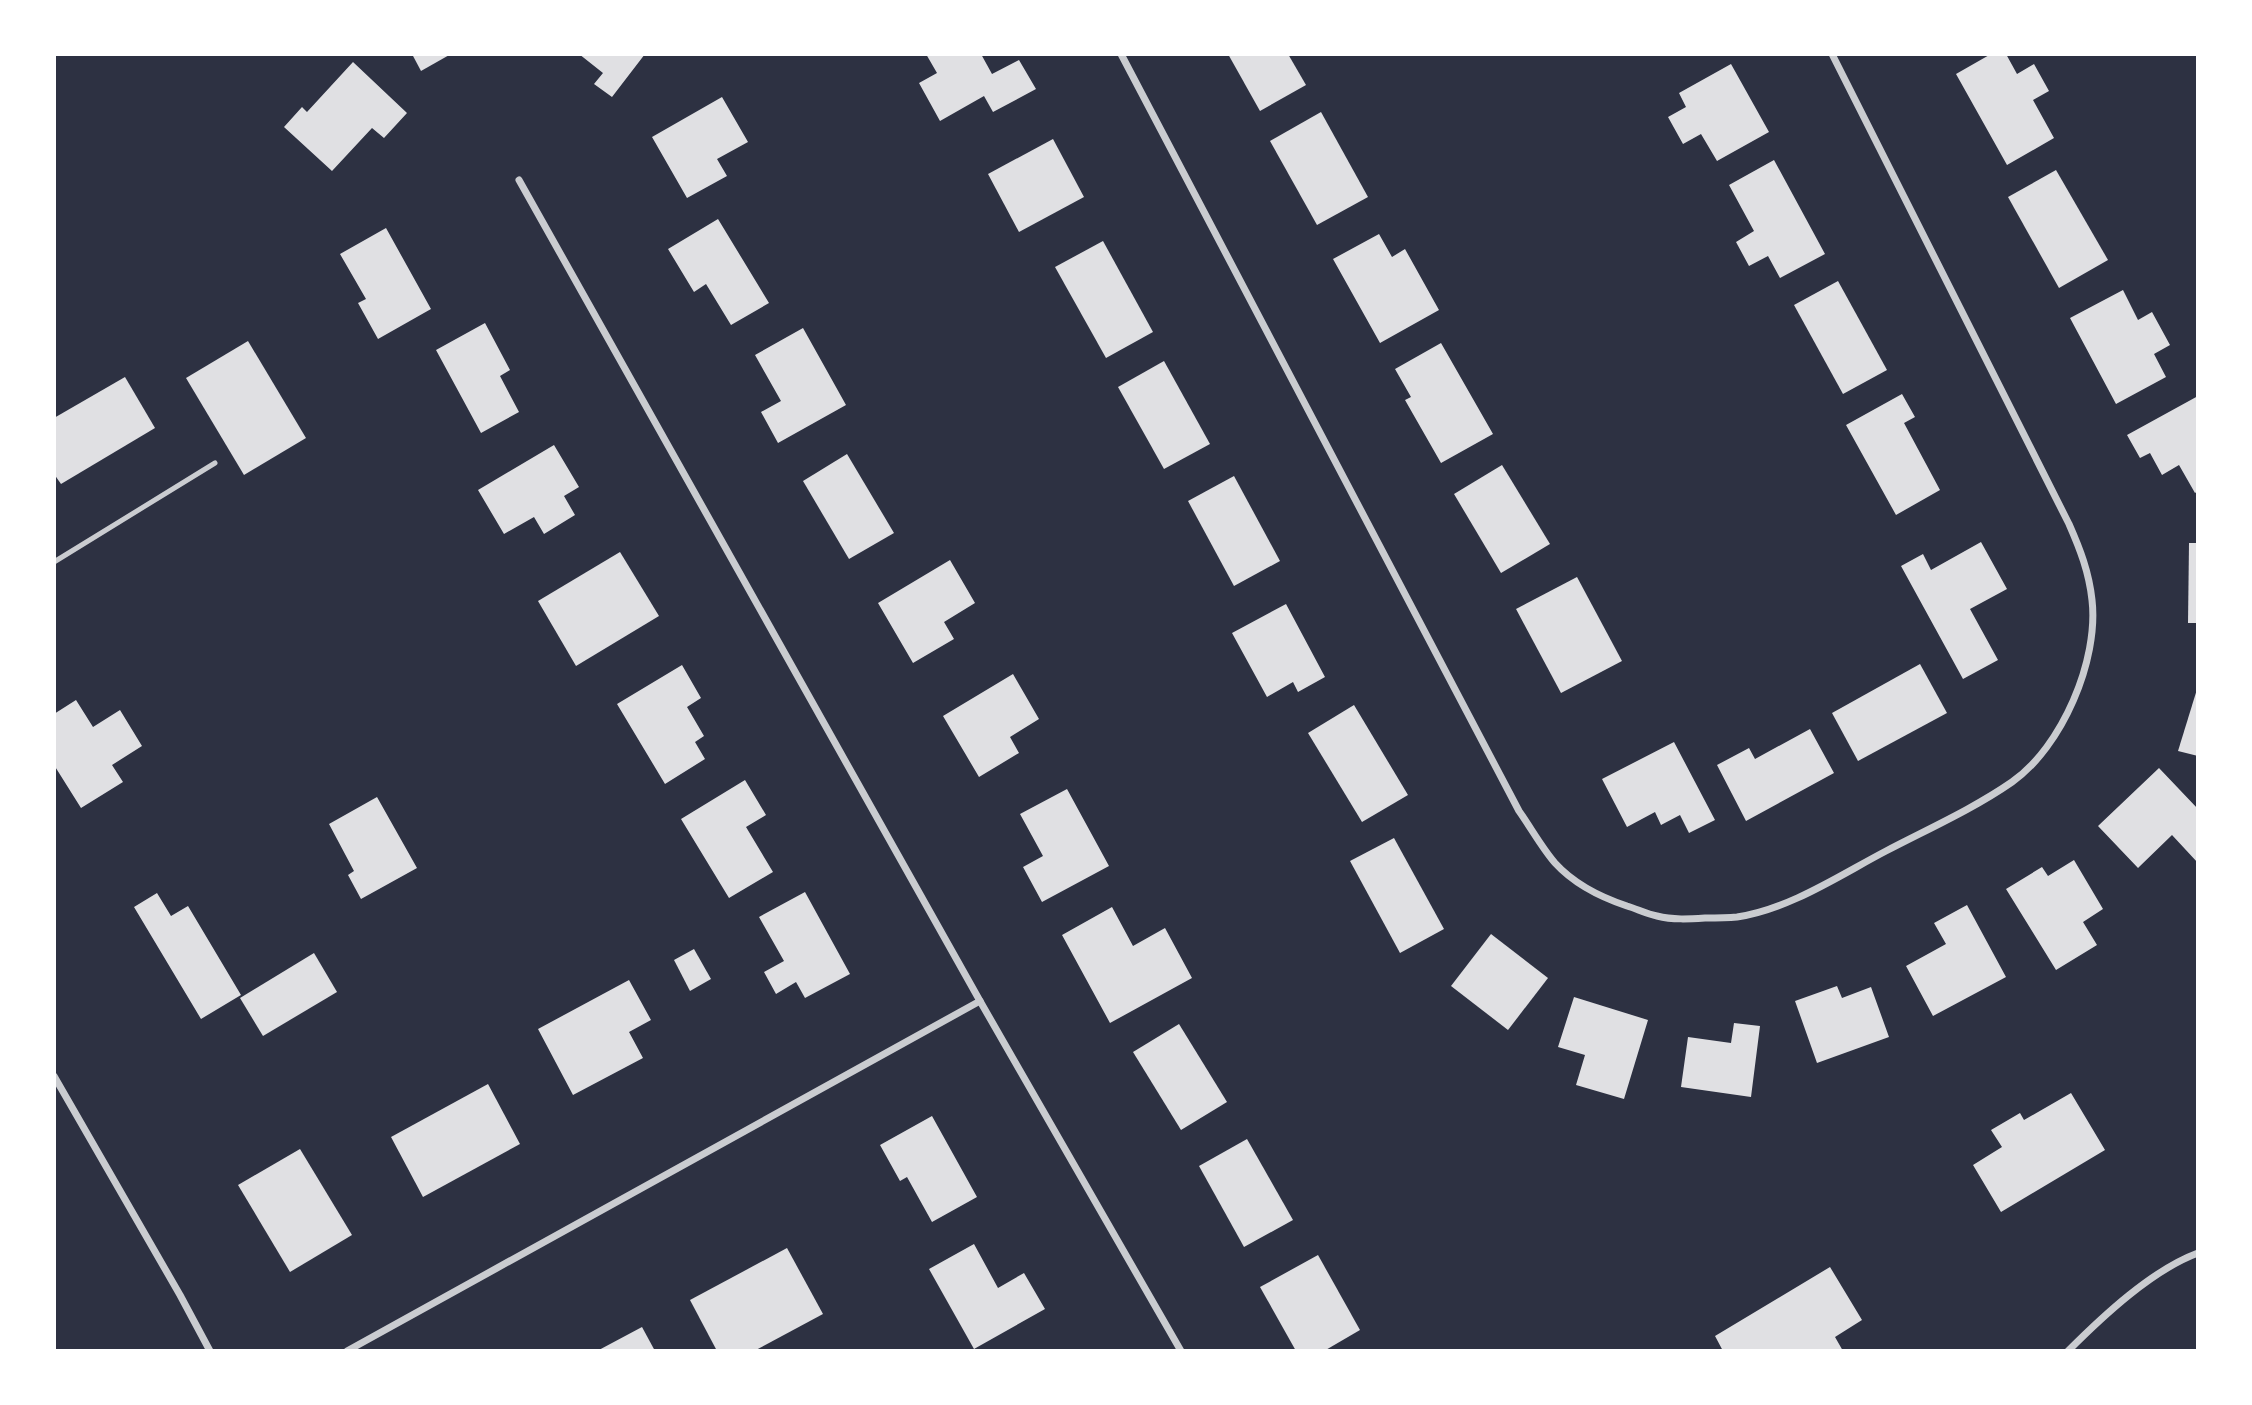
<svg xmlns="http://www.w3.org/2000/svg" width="2252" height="1405" viewBox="0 0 2252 1405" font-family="Figtree,sans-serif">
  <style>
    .building { fill: #e0e0e3 }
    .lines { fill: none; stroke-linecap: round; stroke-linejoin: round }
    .service { stroke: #caccd0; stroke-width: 5 }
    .minor { stroke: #caccd0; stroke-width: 7 }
  </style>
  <rect width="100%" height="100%" fill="#2d3142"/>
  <g class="building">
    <path d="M412 54H451L421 71Z"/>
    <path d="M579 54H645L612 97 594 84 603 73Z"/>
    <path d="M926 54H981L992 74 1019 60 1036 89 993 112 984 96 940 121 919 83 937 73Z"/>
    <path d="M1228 54H1288L1306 85 1260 111Z"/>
    <path d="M1991 54H2006L2017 74 2034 64 2049 91 2033 100 2054 138 2007 165 1956 74Z"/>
    <path d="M353 62 407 113 384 138 372 128 332 171 284 127 302 107 307 112Z"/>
    <path d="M1731 64 1769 132 1717 161 1701 134 1683 144 1668 117 1686 107 1679 93Z"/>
    <path d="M722 97 748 142 717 159 727 176 687 198 652 137Z"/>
    <path d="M1321 112 1368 197 1317 225 1270 141Z"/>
    <path d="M1053 139 1084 197 1019 232 988 174Z"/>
    <path d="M1774 160 1825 254 1780 278 1768 256 1749 266 1736 242 1754 231 1729 185Z"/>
    <path d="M2056 170 2108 260 2059 288 2008 197Z"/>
    <path d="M718 219 769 303 731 325 706 284 694 292 668 249Z"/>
    <path d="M386 228 431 309 378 339 358 303 366 299 340 254Z"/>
    <path d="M1379 234 1392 257 1405 249 1439 310 1380 343 1333 259Z"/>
    <path d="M1103 241 1153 332 1106 358 1055 267Z"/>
    <path d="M1838 281 1887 370 1843 394 1794 305Z"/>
    <path d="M2123 290 2138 320 2152 312 2170 345 2154 354 2166 377 2116 404 2070 318Z"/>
    <path d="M485 323 510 370 500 376 519 412 481 433 436 350Z"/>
    <path d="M803 328 846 405 778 443 761 412 781 401 755 355Z"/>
    <path d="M248 341 306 438 244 475 186 378Z"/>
    <path d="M1441 343 1493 434 1441 463 1405 400 1411 397 1395 369Z"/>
    <path d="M1164 361 1210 444 1164 469 1118 387Z"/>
    <path d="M125 377 155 428 61 484 54 474V418Z"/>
    <path d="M1902 394 1915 417 1904 423 1940 490 1896 515 1846 425Z"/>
    <path d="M2198 396V491L2195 493 2179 465 2162 475 2150 453 2140 458 2127 435Z"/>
    <path d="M554 445 579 487 564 496 575 515 544 534 534 517 504 534 478 490Z"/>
    <path d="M847 454 894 533 849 559 803 481Z"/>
    <path d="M1502 465 1550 544 1501 573 1454 494Z"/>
    <path d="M1234 476 1280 561 1234 586 1188 501Z"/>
    <path d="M1981 542 2007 589 1970 609 1998 660 1963 679 1901 566 1923 554 1931 570Z"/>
    <path d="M2189 543H2198V623H2188Z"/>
    <path d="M620 552 659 616 576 666 538 601Z"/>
    <path d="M950 560 975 603 944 622 954 639 913 663 878 603Z"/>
    <path d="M1577 577 1622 661 1561 693 1516 609Z"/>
    <path d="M1286 604 1325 677 1298 692 1293 682 1267 697 1232 633Z"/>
    <path d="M1920 664 1947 713 1858 761 1832 713Z"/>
    <path d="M682 665 701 698 687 707 704 736 695 742 705 759 665 784 617 704Z"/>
    <path d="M1013 674 1039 719 1010 737 1019 753 979 777 943 716Z"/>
    <path d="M2198 686V756L2178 751Z"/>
    <path d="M76 700 93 727 120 710 142 746 112 765 123 782 81 808 54 765V714Z"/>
    <path d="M1354 705 1408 795 1362 822 1308 733Z"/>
    <path d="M1810 729 1834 773 1746 821 1717 765 1749 748 1755 759Z"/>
    <path d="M1674 742 1715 820 1689 833 1680 815 1661 825 1655 812 1627 827 1602 779Z"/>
    <path d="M2159 768 2198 809V863L2172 835 2138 868 2098 826Z"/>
    <path d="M745 780 766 815 746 827 773 872 729 898 681 819Z"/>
    <path d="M1067 789 1109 866 1042 902 1023 867 1043 856 1020 814Z"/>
    <path d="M377 797 417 868 361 899 348 875 354 871 329 824Z"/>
    <path d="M1394 838 1444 929 1400 953 1350 861Z"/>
    <path d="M2074 860 2103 909 2083 922 2097 945 2056 970 2006 889 2042 867 2048 876Z"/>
    <path d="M805 892 850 974 805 998 796 982 776 994 764 972 784 961 759 917Z"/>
    <path d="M157 893 171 916 188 906 241 995 201 1019 134 907Z"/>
    <path d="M1967 905 2006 977 1933 1016 1906 966 1946 944 1934 923Z"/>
    <path d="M1112 907 1133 946 1165 928 1192 978 1110 1023 1062 935Z"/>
    <path d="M1491 934 1548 978 1508 1030 1451 986Z"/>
    <path d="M694 949 711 979 690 991 674 960Z"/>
    <path d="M314 953 337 992 263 1036 240 998Z"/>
    <path d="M629 980 651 1020 629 1032 643 1058 573 1095 538 1029Z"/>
    <path d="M1837 986 1842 998 1871 987 1889 1037 1817 1063 1795 1001Z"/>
    <path d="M1574 997 1648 1020 1624 1099 1576 1085 1585 1055 1558 1047Z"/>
    <path d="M1734 1023 1760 1026 1751 1097 1681 1087 1688 1037 1731 1043Z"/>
    <path d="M1179 1024 1227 1102 1181 1130 1133 1052Z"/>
    <path d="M488 1084 520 1144 423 1197 391 1137Z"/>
    <path d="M2071 1093 2105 1150 2001 1212 1973 1165 2002 1147 1991 1130 2020 1113 2024 1120Z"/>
    <path d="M932 1116 977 1197 932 1222 907 1177 900 1181 880 1145Z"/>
    <path d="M1247 1139 1293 1220 1244 1247 1199 1166Z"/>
    <path d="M300 1149 352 1235 290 1272 238 1185Z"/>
    <path d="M974 1244 998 1288 1024 1273 1045 1309 974 1349 929 1269Z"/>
    <path d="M787 1248 823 1314 754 1351H717L690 1300Z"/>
    <path d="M1318 1255 1360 1330 1324 1351H1296L1260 1287Z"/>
    <path d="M1830 1267 1862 1320 1835 1337 1843 1351H1723L1715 1336Z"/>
    <path d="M642 1327 655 1351H597Z"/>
  </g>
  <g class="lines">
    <path class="service" d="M54 562 215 463"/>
    <g class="minor">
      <path d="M1121 54 1519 811C1531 828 1542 848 1555 863 1575 885 1600 897 1627 906 1637 909 1647 914 1657 916 1673 920 1689 919 1705 918 1715 918 1726 918 1737 917 1790 909 1840 875 1886 851 1928 829 1973 809 2012 782 2062 747 2099 660 2092 600 2089 572 2080 549 2069 524L1832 54"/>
      <path d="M519 180 980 1001 1181 1351"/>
      <path d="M54 1076 180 1295 210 1351"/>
      <path d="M347 1351 980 1001"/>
      <path d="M2068 1351C2103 1316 2152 1270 2198 1253"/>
    </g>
  </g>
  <rect width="2252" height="1405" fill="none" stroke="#ffffff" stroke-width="112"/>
</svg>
